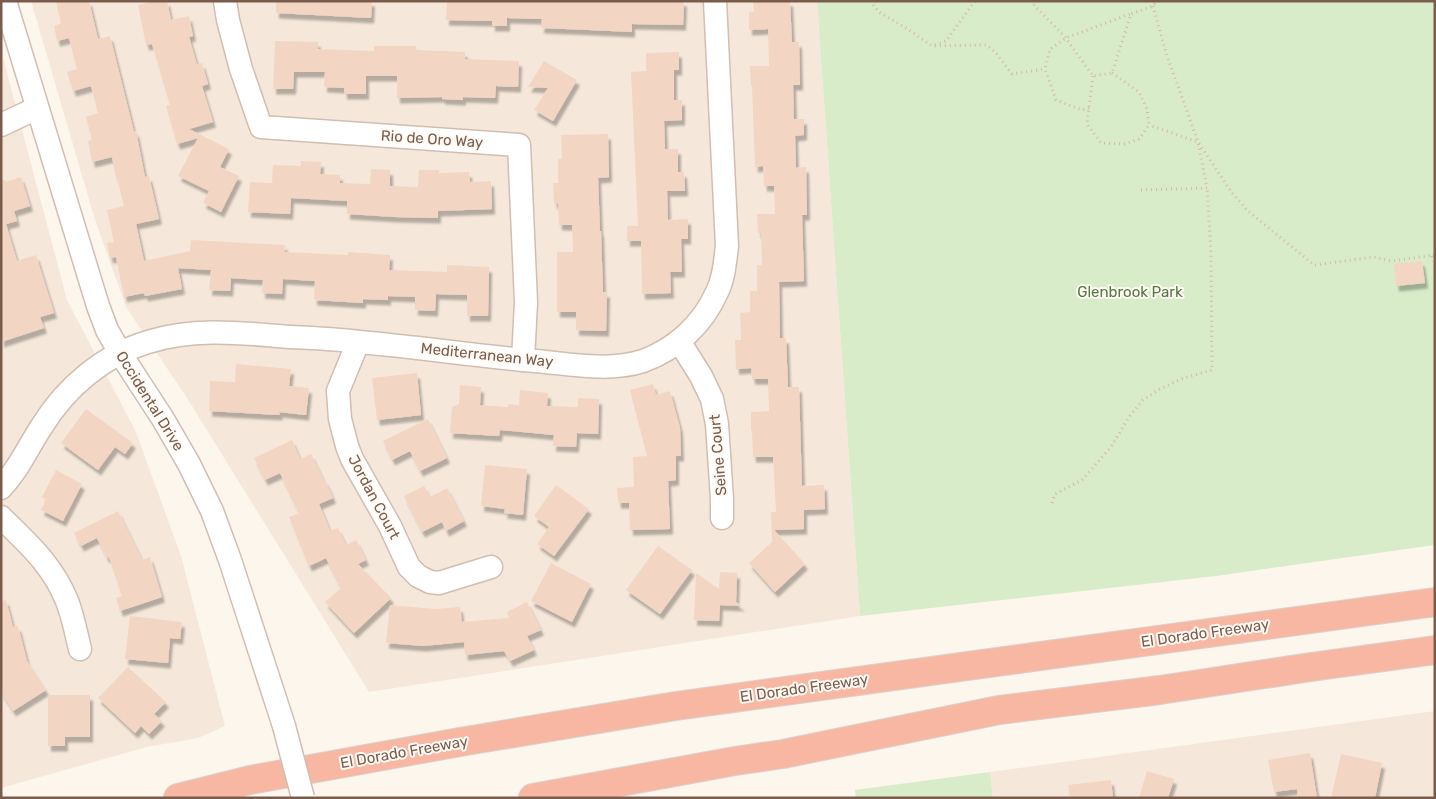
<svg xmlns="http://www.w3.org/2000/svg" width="1436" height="799" viewBox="0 0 1436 799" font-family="Rubik,sans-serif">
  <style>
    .residential { fill: #f5e8da }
    .green { fill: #d8ecc9 }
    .building { fill: #f3d5c3; filter: url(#shadow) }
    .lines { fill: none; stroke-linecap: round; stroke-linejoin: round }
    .minor-casing { stroke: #d1beb0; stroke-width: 25 }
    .highway-casing { stroke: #dad1cd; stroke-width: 30 }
    .path { stroke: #d9b8a5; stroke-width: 3; stroke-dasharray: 1 4; stroke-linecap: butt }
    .minor { stroke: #fff; stroke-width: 22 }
    .highway { stroke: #f7b7a3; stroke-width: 28 }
    .minor-bridge-casing { stroke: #d1beb0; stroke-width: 25; stroke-linecap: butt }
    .minor-bridge { stroke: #fff; stroke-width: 22 }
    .labels { text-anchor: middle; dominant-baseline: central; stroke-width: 4; stroke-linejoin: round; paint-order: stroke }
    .street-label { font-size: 15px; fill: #7a5c4d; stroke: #fffaf3 }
    .park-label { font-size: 15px; fill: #537a41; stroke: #fffaf3 }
  </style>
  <defs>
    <filter id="shadow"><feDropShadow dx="3" dy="5.5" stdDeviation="1" flood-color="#0004"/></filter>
  </defs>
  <rect width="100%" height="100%" fill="#fdf6ec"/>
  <g class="residential">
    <path d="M31 1H817L860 616 369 692 187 398 126 307 95 220Z"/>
    <path d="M1 50 67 300 136 432 181 556 225 726 198 738 147 747 1 788Z"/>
    <path d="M1435 711V798H993L990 772Z"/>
  </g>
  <g class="green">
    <path d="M817 1H1435V545L1216 576 860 616Z"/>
    <path d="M990 772 993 798H856L855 790Z"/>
  </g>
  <g class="building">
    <path d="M56 1H89L98 39 110 36 134 132 136 131 145 177 149 176 159 219 136 224 144 261 190 251 191 240 285 245 284 252 348 255V252L390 255 389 270 447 272V265L489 267 488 316H467V295L436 294 435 311 415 310V297L388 296V300L363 299V303L314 300 315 281 283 279 282 294 262 293 263 280 231 278 230 291 209 290 211 270 178 268 182 289 145 296 144 293 124 297 116 257 110 258 107 243 114 242 107 210 124 206 117 177 116 178 112 157 92 162 88 141 92 140 86 117 98 113 91 86 73 91 67 72 77 69 69 38 57 41 54 26 61 23Z"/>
    <path d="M155 1H167L171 20 189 16 193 36 189 37 197 65 202 63 208 84 202 86 213 122 189 129 229 149 220 167 239 176 221 212 203 203 209 191 178 176 198 138 177 144 166 106 170 105 152 44 146 45 138 5Z"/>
    <path d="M276 1H372L371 18 276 13Z"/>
    <path d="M447 1H684L683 25 632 24V32L589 30 541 28 542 19 507 18V26H492V21L446 20Z"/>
    <path d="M753 1H790L792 42H799L800 85H793L794 119H804V135L795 136 796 168 806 167 807 215H802L804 281 779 282 780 338H786L788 387H799L802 486 824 485 825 509 804 510V529L774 530 805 564 775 592 749 563 772 542 771 512H776L773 457H753L752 431H751V412L769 411 768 379H752L751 368 736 369 735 340H741L740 313 750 312V291H757V265H762L761 233H758L757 214H775L774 186H764L763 166 755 167 752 86H751L750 66H769L768 29 749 30V12H754Z"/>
    <path d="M275 41 318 42V49L374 51V46H416V50L465 52V59L519 61 518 87 496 86 495 98 463 97V100L442 99V97L397 98V76H366V94H344V88L324 87 325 72H294L293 89H273Z"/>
    <path d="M679 52V70H674V100H682V120L664 121 665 149H678V172H684L685 191H667L668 220 688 219V239H681L682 272H670L671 293 642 294 641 241H627V226H638L631 72 646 71V53Z"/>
    <path d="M544 61 577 80 553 121 534 110 548 88 528 87Z"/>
    <path d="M608 134 609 177 598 178 600 231H601L603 292H607L606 331 576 330V312H557V252H573L572 225H559L558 203H554L553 183H558V159H562L561 135Z"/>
    <path d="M301 161 321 162 320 174 340 175V183L370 184 371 169 390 170V186L418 187 419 170H439V173L469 172 470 182 491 181 492 209 438 211V218L395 217 347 214V201L291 198 290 214 248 212 250 182 272 183 273 165 301 166Z"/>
    <path d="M21 177 30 206 14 211 17 221 6 224 17 261 36 255 54 313 40 317 44 328 1 342V180H5V182Z"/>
    <path d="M1422 261 1425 283 1396 286 1394 264Z"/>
    <path d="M236 364 291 369 289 386 309 388 306 415 279 412 280 415 209 411 210 381 235 382Z"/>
    <path d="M417 373 421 415 377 420 372 378Z"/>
    <path d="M653 384 656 395 670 391 680 428 681 456H676V480L668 481 670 529 630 530 629 503H618L617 488 634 487 633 457 647 456 630 390Z"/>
    <path d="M460 385 481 387 480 405 508 407V404L519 405 520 390 548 393 547 406 578 407V398L599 399 598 434 577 433 576 447 553 446 554 435 500 430 499 436 450 433 452 407 459 404Z"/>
    <path d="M86 409 133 443 125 454 115 447 98 470 61 443Z"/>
    <path d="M428 419 447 458 420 471 410 451 392 460 383 441Z"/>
    <path d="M292 440 300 459 311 454 324 481 325 480 333 498 319 504 330 531 338 528 346 545 356 540 366 560 358 564 391 598 354 633 325 602 341 588 326 558 309 566 289 517 299 513 280 473 265 480 254 458Z"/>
    <path d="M485 465 527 469 523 515 504 513 505 509 481 506Z"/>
    <path d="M56 470 82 484 63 521 41 510 46 500 42 497Z"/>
    <path d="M556 485 589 509 554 556 537 544 549 527 534 516Z"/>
    <path d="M424 486 430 497 447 488 464 521 446 531 442 522 422 532 404 496Z"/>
    <path d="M118 511 142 560 150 557 162 597 120 611 116 598 122 596 109 557 107 558 97 538 81 546 74 533Z"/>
    <path d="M658 546 692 570 660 614 626 590Z"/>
    <path d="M551 563 591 584 572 622 531 601Z"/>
    <path d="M720 572 737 573 736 602 742 606 720 605 719 621 694 620 696 573 719 589Z"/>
    <path d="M6 600 13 627 18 626 27 661 46 690 13 711 1 692V601Z"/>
    <path d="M527 602 541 630 527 636 534 650 510 661 504 651 465 655 464 642 423 646 386 643 390 605 435 609 460 607 462 622 509 618 507 612Z"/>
    <path d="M130 616 182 622 180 639 170 638 168 663 125 659Z"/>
    <path d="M128 667 166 702 154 714 162 721 149 734 141 726 135 733 98 698Z"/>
    <path d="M48 695H90V737H65V746H48Z"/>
    <path d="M1310 753 1317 798H1298L1297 789 1274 792 1268 760Z"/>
    <path d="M1341 754 1382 763 1375 798H1331Z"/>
    <path d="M1147 771 1174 779 1168 798H1139Z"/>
    <path d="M1111 780 1113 798H1070L1068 785Z"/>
  </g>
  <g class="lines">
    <g class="minor-casing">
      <g id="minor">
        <path d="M5 1 98 306 107 330 120 353 163 419 189 464 212 511 230 560 284 726"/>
        <path d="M225 1 228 20 241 69 261 127 519 145 526 302 523 360"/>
        <path d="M1 125 37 108"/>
        <path d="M679 341 701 376 712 399 717 424 722 499V518"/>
        <path d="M358 342 338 391 340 419 347 446 352 459 390 526 409 567 418 576 430 582 439 583 491 567"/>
        <path d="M1 488C19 469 28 447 42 426 66 387 104 355 148 342 194 327 242 333 289 337 312 338 336 339 359 342 418 347 476 356 535 361 570 364 609 372 643 361 676 349 703 324 717 292 724 278 725 262 727 246L715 1"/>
        <path d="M1 517C28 544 52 564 67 601 73 616 76 633 80 649"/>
      </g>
    </g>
    <g class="highway-casing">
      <g id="highway">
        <path d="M178 798 250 780 460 742 676 706 1435 602"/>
        <path d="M533 798 735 761 783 754 999 710 1160 690 1311 667 1435 650"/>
      </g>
    </g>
    <g class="path">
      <path d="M870 1 879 12 909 30 932 46 987 45 996 53 1012 74 1045 69"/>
      <path d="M1030 1 1065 37 1093 76 1112 73 1131 14 1153 6 1156 1"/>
      <path d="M1153 6 1166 53 1198 142 1232 193 1248 211 1314 265 1374 257 1391 261 1435 255"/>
      <path d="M935 45 946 41 975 1"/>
      <path d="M1093 76 1087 124 1101 143 1125 144 1139 139 1149 125 1147 109 1139 92 1112 73"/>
      <path d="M1089 108 1082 110 1056 100 1045 69 1050 49 1066 38 1130 14"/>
      <path d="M1141 190 1207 188 1198 142 1149 125"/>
      <path d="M1432 256 1435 265"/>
      <path d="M1052 503 1055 494 1082 480 1111 447 1129 417 1143 400 1158 390 1181 379 1212 370 1211 253 1207 188"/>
    </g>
    <use href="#minor" class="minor"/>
    <use href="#highway" class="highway"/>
    <g class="minor-bridge-casing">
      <path id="minor-bridge" d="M284 726 303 798"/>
    </g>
    <use href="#minor-bridge" class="minor-bridge"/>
  </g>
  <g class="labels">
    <g class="street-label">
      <text transform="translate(432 139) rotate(4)">Rio de Oro Way</text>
      <text transform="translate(487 355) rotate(6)">Mediterranean Way</text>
      <text transform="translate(150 401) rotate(58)">Occidental Drive</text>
      <text transform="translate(718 455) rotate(-95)">Seine Court</text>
      <text transform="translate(374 497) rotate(62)">Jordan Court</text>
      <text transform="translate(1205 633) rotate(-8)">El Dorado Freeway</text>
      <text transform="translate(804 688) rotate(-8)">El Dorado Freeway</text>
      <text transform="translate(404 752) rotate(-10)">El Dorado Freeway</text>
    </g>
    <g class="park-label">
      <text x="1130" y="292">Glenbrook Park</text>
    </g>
  </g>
  <rect width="1436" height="799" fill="none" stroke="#7a5c4d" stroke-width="5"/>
</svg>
